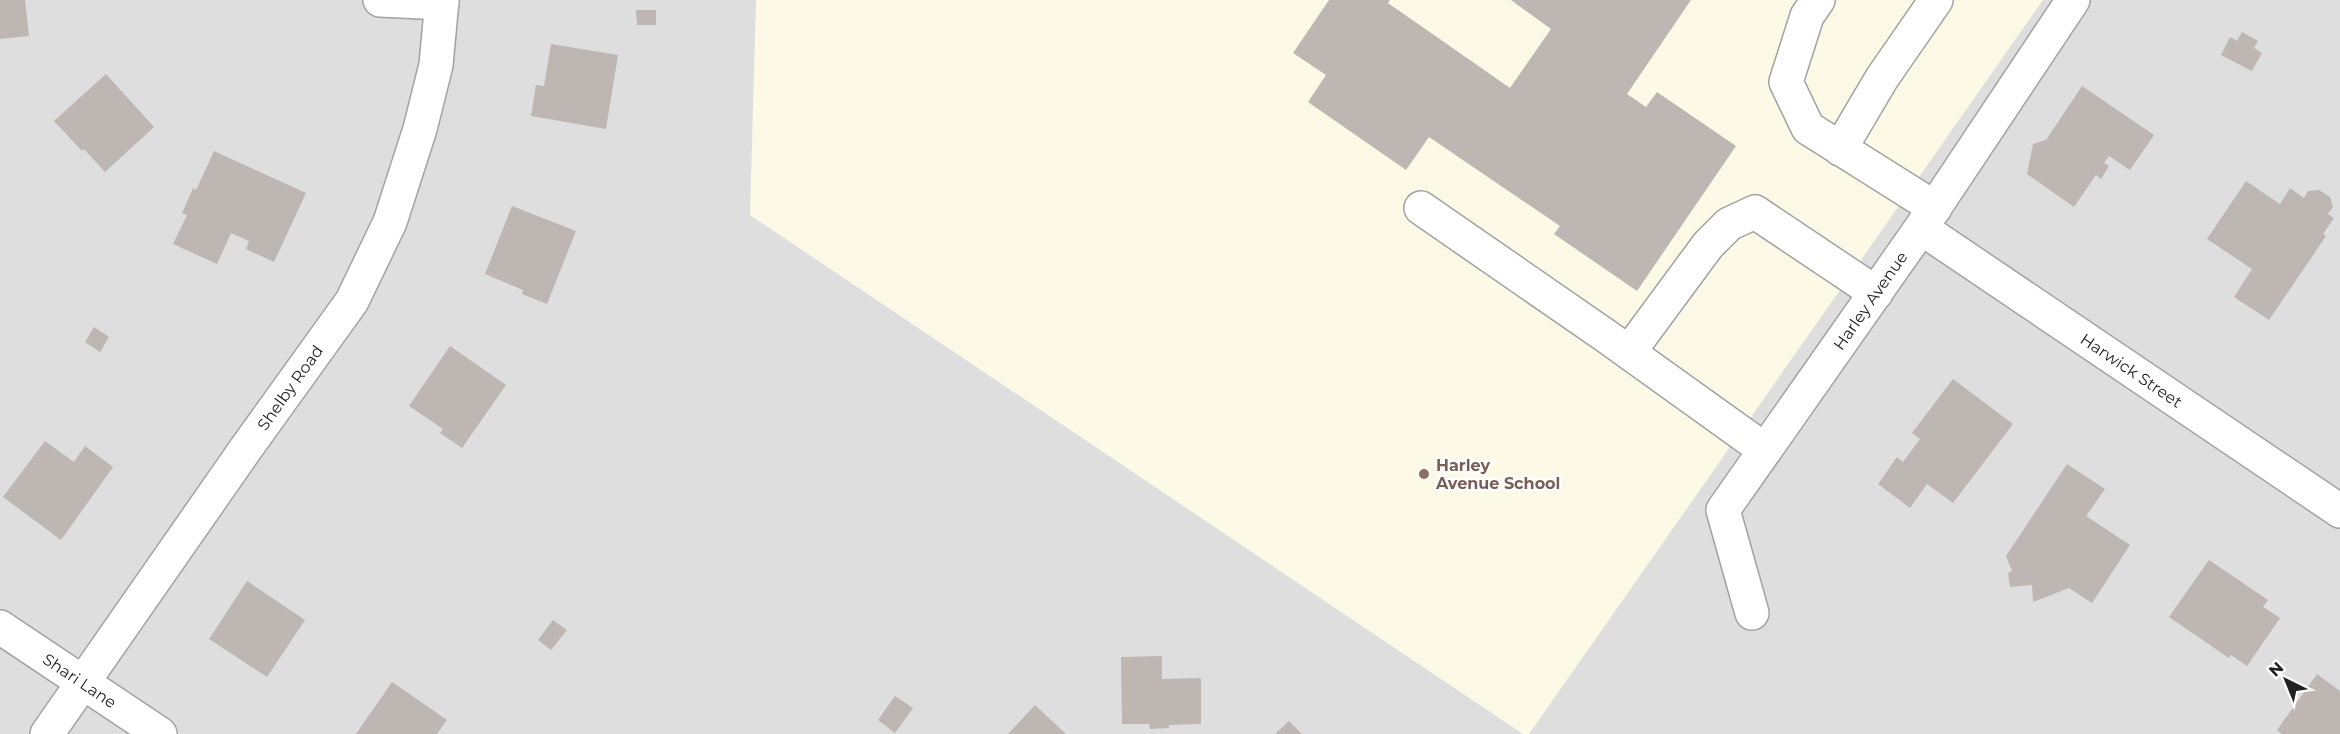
<svg xmlns="http://www.w3.org/2000/svg" width="2340" height="734" viewBox="0 0 2340 734" font-family="Montserrat,sans-serif">
  <style>
    .residential { fill: #dfdede }
    .education { fill: #fcfae6 }
    .building { fill: #bdb6b2 }
    .lines { fill: none; stroke-linecap: round; stroke-linejoin: round }
    .minor-casing { stroke: #a2a2a2; stroke-width: 36 }
    .minor { stroke: #fff; stroke-width: 33 }
    .education-dot { fill: #8d6e63; stroke: #fff; stroke-width: 2 }
    .labels { text-anchor: middle; dominant-baseline: central; stroke-width: 5; stroke-linejoin: round; paint-order: stroke }
    .street-label { font-size: 16px; fill: #212121; stroke: #fff }
    .education-label { font-size: 16px; font-weight: bold; fill: #785e54; stroke: #fff; text-anchor: start }
  </style>
  <rect width="100%" height="100%" fill="#f0ede9"/>
  <rect class="residential" x="0" y="0" width="2340" height="734"/>
  <path class="education" d="M756 0H2043L1529 734H1523L750 215Z"/>
  <g class="building">
    <path d="M0 0H25L29 36 0 39Z"/>
    <path d="M1329 0H1390L1388 3 1510 88 1551 29 1511 0H1691L1627 94 1646 107 1657 92 1736 146 1637 291 1554 234 1560 226 1429 137 1406 170 1308 102 1326 75 1293 53Z"/>
    <path d="M636 10H656V25H637Z"/>
    <path d="M2242 32 2258 41 2254 48 2262 53 2252 71 2221 55 2230 37 2237 41Z"/>
    <path d="M551 44 618 55 606 129 531 116 536 85 544 86Z"/>
    <path d="M106 74 154 127 105 172 84 149 82 151 54 121Z"/>
    <path d="M2082 86 2154 135 2130 170 2109 156 2104 163 2109 166 2101 179 2096 175 2074 207 2027 174 2033 144 2046 140Z"/>
    <path d="M214 151 306 193 274 262 246 249 249 241 231 233 217 264 173 244 187 215 182 213 193 188 196 190Z"/>
    <path d="M2246 181 2280 204 2290 188 2304 198 2308 191 2319 190 2330 197 2333 207 2328 214 2334 218 2323 234 2326 236 2269 320 2234 297 2252 269 2207 239Z"/>
    <path d="M512 206 576 231 547 304 522 294 523 290 485 274Z"/>
    <path d="M94 327 109 337 100 352 85 342Z"/>
    <path d="M450 346 506 385 462 448 440 433 443 429 409 406Z"/>
    <path d="M1953 379 2013 424 1953 503 1927 484 1910 508 1878 484 1897 457 1903 462 1920 439 1912 433Z"/>
    <path d="M45 441 74 462 85 446 113 467 61 540 3 497Z"/>
    <path d="M2067 464 2105 489 2086 516 2130 545 2092 603 2069 588 2033 602 2032 585 2010 587 2008 573 2012 571 2006 556Z"/>
    <path d="M2209 560 2268 600 2263 607 2280 618 2247 666 2231 655 2229 658 2169 617Z"/>
    <path d="M247 581 305 620 267 677 209 639Z"/>
    <path d="M553 620 567 630 551 650 538 640Z"/>
    <path d="M1162 656V679L1201 678V724L1169 725V728L1150 729 1149 724H1122L1121 657Z"/>
    <path d="M2317 674 2340 691V734H2282L2277 730Z"/>
    <path d="M392 682 447 720 437 734H356Z"/>
    <path d="M895 696 913 708 895 733 878 720Z"/>
    <path d="M1035 705 1066 734H1008Z"/>
    <path d="M1289 721 1302 734H1275Z"/>
  </g>
  <g class="lines">
    <g class="minor-casing">
      <g id="minor">
        <path d="M380 0 442 3"/>
        <path d="M1818 0 1807 16 1786 82 1808 128 1935 208"/>
        <path d="M1840 149 1882 78 1936 0"/>
        <path d="M1421 208 1606 336 1765 450"/>
        <path id="s1" d="M1921 228 2340 511"/>
        <path d="M1629 352 1708 245 1729 224 1755 212 1876 293"/>
        <path id="s2" d="M1752 613 1723 510 1921 228 2073 0"/>
        <path id="s3" d="M0 627 160 734"/>
        <path id="s4" d="M47 734 247 447 352 301 390 222 420 129 436 65 442 0"/>
      </g>
    </g>
    <use href="#minor" class="minor"/>
  </g>
  <circle class="education-dot" cx="1424" cy="474" r="6"/>
  <g class="labels">
    <g class="street-label">
      <text stroke="none"><textPath href="#s2" startOffset="363">Harley Avenue</textPath></text>
      <text stroke="none"><textPath href="#s1" startOffset="254">Harwick Street</textPath></text>
      <text stroke="none"><textPath href="#s4" startOffset="423">Shelby Road</textPath></text>
      <text stroke="none"><textPath href="#s3" startOffset="96">Shari Lane</textPath></text>
    </g>
    <g class="education-label">
      <text x="1436" y="465">Harley<tspan x="1436" dy="18">Avenue School</tspan></text>
    </g>
  </g>
  <g transform="translate(2286 680) rotate(317)" stroke="#ffffff" stroke-width="4.5" paint-order="stroke">
  <path d="M0-4.5L10 22L0 15L-10 22Z" fill="#212121"/>
  <text y="-9" font-size="16" font-weight="bold" text-anchor="middle" fill="#212121">N</text>
  </g>
</svg>
